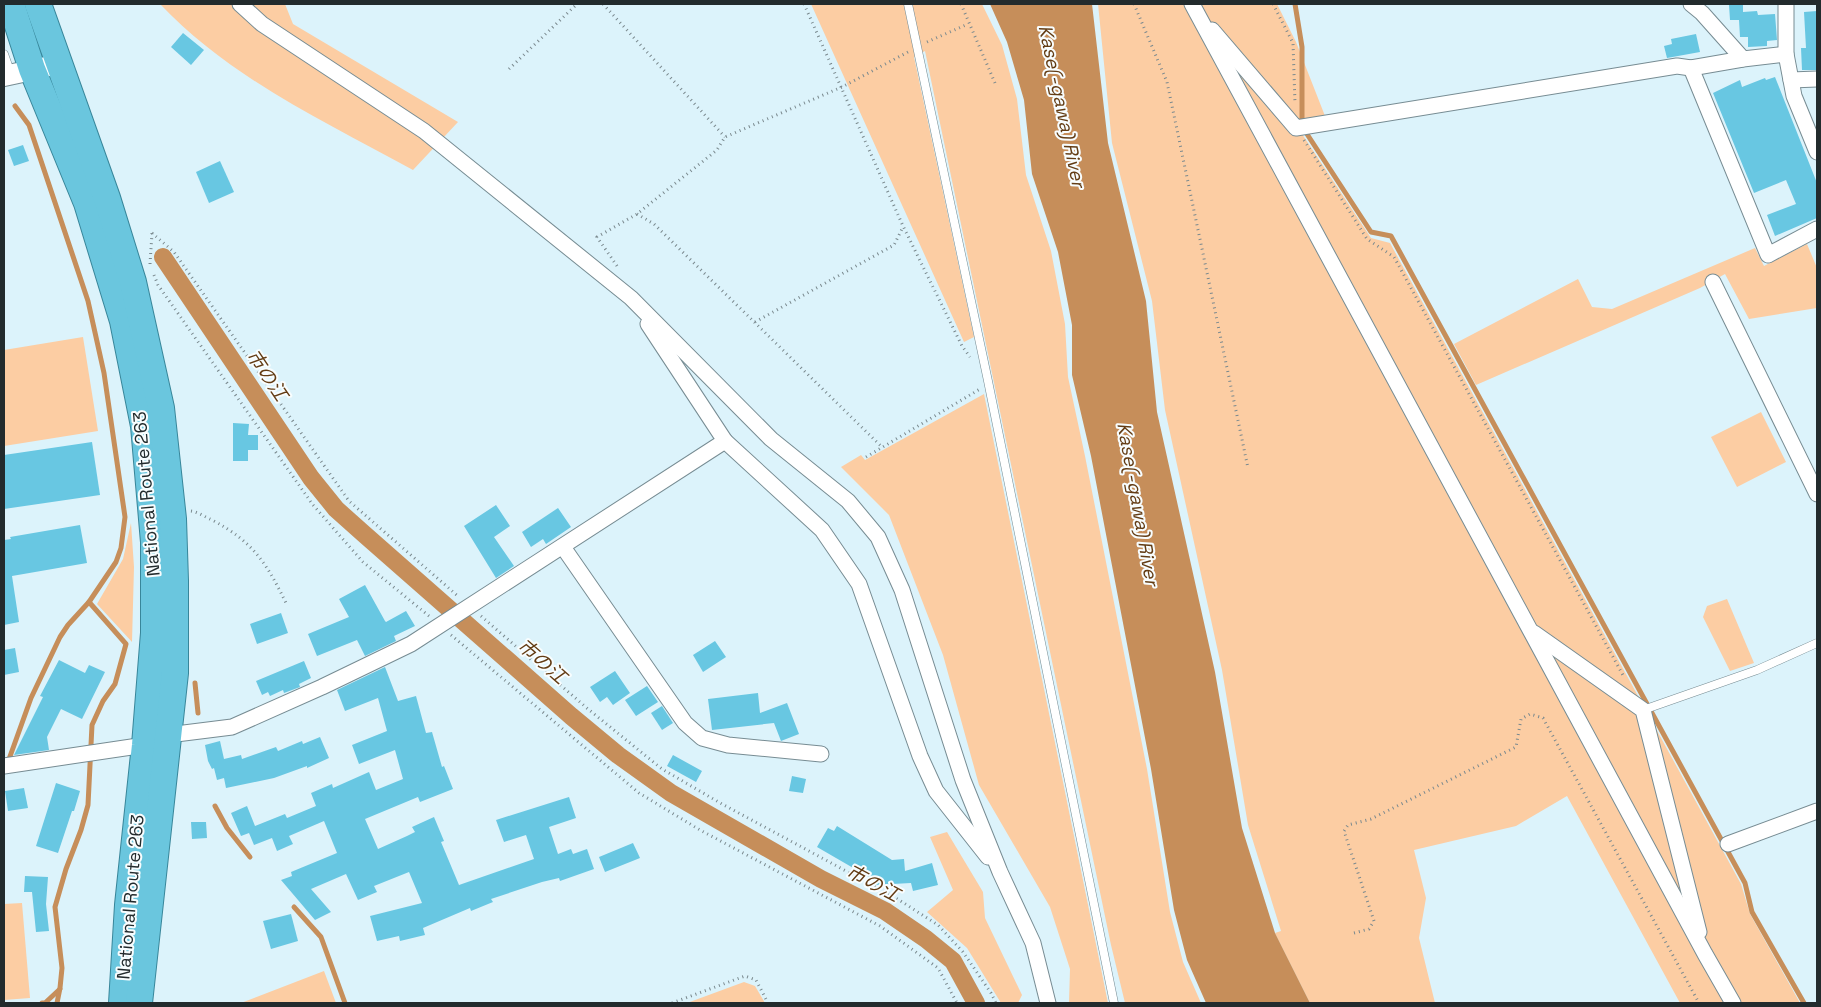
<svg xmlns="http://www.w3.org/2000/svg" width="1821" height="1007" viewBox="0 0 1821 1007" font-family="'Space Grotesk','Noto Sans JP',sans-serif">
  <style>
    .green { fill: #fccda3 }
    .water { fill: #c68e5a }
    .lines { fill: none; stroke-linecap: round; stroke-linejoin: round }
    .stream { stroke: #c68e5a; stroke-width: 5 }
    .canal { stroke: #c68e5a; stroke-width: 18 }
    .building { fill: #68c7e2 }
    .service-casing { stroke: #778c93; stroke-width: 9 }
    .minor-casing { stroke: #778c93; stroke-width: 17 }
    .tertiary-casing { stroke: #778c93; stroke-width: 22 }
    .trunk-casing { stroke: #38869a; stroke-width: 28 }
    .path { stroke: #7a898e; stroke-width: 3; stroke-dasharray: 1 4; stroke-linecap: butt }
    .service { stroke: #fff; stroke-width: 8 }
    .minor { stroke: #fff; stroke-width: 15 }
    .tertiary { stroke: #fff; stroke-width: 20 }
    .trunk { stroke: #6ac6de; stroke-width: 26 }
    .labels { text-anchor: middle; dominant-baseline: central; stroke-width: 4; stroke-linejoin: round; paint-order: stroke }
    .street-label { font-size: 18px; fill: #222b2d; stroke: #f8fdfe }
    .water-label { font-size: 19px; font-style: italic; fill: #633c14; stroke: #f8fdfe }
  </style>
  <rect width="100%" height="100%" fill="#dcf3fb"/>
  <g class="green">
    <path d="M160 4H285L293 24 458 122 413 170C325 122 230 78 160 4Z"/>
    <path d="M811 4H982L1002 45 1017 99 1026 175 1051 251 1065 324 1068 377 1085 456 1147 769 1170 912 1183 962 1201 1003H1125L1111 945 925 51 914 57 974 337 964 342Z"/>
    <path d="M1098 4H1277L1296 42 1325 116 1302 134 1371 238 1390 243 1741 884 1750 914 1800 1003H1680L1567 796 1516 826 1414 850 1426 898 1419 938 1435 1003H1310L1275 933 1281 931 1248 825 1222 670 1165 410 1152 301 1112 143Z"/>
    <path d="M1807 244 1817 268V308L1749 319 1725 274 1700 288 1476 385 1454 344 1578 279 1592 307 1612 309 1755 248 1764 266Z"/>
    <path d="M83 337 98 431 4 446V350Z"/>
    <path d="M984 394 1108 1003H1069L1070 969 1050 907 979 785 943 655 889 515 841 467 861 455 865 460Z"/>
    <path d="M1761 412 1786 462 1737 487 1711 437Z"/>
    <path d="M131 523 134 567 132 642 97 604 123 559Z"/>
    <path d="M1727 599 1754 663 1730 671 1703 617 1707 606Z"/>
    <path d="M947 832 983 892 985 918 1022 995 1018 1003H1001L967 948 927 912 953 890 930 837Z"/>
    <path d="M22 903 30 998 4 1000V904Z"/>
    <path d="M324 971 336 1003H241Z"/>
    <path d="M744 982 755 986 765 1003H687Z"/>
  </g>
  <path class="water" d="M990 4H1092L1108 143 1146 301 1157 412 1215 672 1242 828 1275 933 1310 1003H1206L1187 960 1174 910 1151 769 1091 456 1072 375V325L1058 252 1032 174 1024 100 1007 42Z"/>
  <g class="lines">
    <g class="stream">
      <path d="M1295 4 1302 47V122"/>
      <path d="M1305 131 1371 232 1391 236 1745 883 1752 912 1804 1003"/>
      <path d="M195 683 198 713"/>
      <path d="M8 762 31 698 60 637 68 625 89 602 116 562 121 548 125 517 104 373 88 301 29 125 15 106"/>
      <path d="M215 806 227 828 250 857"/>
      <path d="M294 907 321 937 345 1003"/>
      <path d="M42 1003H45L60 989"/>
      <path d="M57 1003 60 988 62 968 55 907 66 869 81 830 88 805 92 725 103 701 115 684 126 644 89 602"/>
    </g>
    <path class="canal" d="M163 257 311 478 336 509 364 534 571 716 618 755 671 793 821 879 885 911 926 939 953 961 976 1003"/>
  </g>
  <g class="building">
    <path d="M1743 4V12L1757 11 1758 15 1775 14 1777 40 1767 41V46L1748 47V37H1740L1739 20H1730L1729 5Z"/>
    <path d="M1817 11V70H1802L1801 48H1806L1804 12Z"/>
    <path d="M183 33 204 50 191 65 171 47Z"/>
    <path d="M1696 34 1700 52 1667 58 1664 46 1672 44 1671 39Z"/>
    <path d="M1775 77 1817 183V218L1775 236 1767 215 1796 204 1786 180 1754 193 1713 93 1740 80 1742 87 1765 78 1766 80Z"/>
    <path d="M23 145 29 161 14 166 8 150Z"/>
    <path d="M220 161 234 192 209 203 196 172Z"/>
    <path d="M233 423 249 424 248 435H258V450H248V461H233Z"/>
    <path d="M92 442 100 495 4 509V455Z"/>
    <path d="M496 505 510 526 494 537 514 566 496 578 464 526Z"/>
    <path d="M558 508 571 527 546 544 543 539 531 547 522 532Z"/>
    <path d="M80 525 87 563 12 576 19 622 4 625V540L11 539 10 537Z"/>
    <path d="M365 585 385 621 386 622 406 611 415 626 394 636 396 641 365 656 357 640 317 656 308 634 349 617 339 599Z"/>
    <path d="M281 613 288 633 257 644 250 624Z"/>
    <path d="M715 641 726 657 703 672 693 655Z"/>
    <path d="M15 648 19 672 4 675V650Z"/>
    <path d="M59 660 85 673 89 665 105 672 82 719 61 709 47 737 49 750 14 755 43 697 40 696Z"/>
    <path d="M304 661 311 678 299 684 300 687 284 693 283 690 270 696 268 692 262 695 256 681Z"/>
    <path d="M385 667 398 701 416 696 426 733 432 732 442 767 444 766 453 789 420 802 418 797 365 819 378 849 407 836 415 832 412 827 434 817 444 841 441 842 459 885 534 859 526 835 504 842 496 820 569 797 576 818 549 827 558 854 571 849 573 854 587 849 594 869 560 881 559 878 542 882 491 899 493 902 471 911 470 908 423 928 425 935 400 941 399 936 377 941 370 916 422 903 409 872 374 886 377 892 358 900 346 874 311 889 331 912 315 920 281 880 292 876 291 872 337 853 324 821 289 836 293 844 277 851 272 838 254 845 249 833 241 836 231 813 247 806 255 826 285 814 287 818 316 806 311 793 332 784 333 788 369 772 376 790 403 779 395 750 359 764 352 745 387 731 378 698 345 711 337 690Z"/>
    <path d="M615 671 630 693 613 705 607 697 600 702 590 687Z"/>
    <path d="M647 686 658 702 636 716 625 700Z"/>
    <path d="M758 693 760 713 787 703 799 734 781 741 774 723 712 730 708 699Z"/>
    <path d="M662 706 673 723 662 730 651 713Z"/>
    <path d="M320 737 329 758 307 768V766L274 778 226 788 224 778 217 780 214 768 212 769 208 761 205 745 220 741 224 759 241 755 242 759 276 747 278 751 302 741 303 744Z"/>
    <path d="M673 755 702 771 696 782 667 766Z"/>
    <path d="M792 776 806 779 803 793 789 791Z"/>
    <path d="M56 783 80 791 74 811H72L58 853 36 846Z"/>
    <path d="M24 788 28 808 8 811 5 791Z"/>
    <path d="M191 822H206L207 838 192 839Z"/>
    <path d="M837 826 892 860 904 859 905 871 932 863 938 885 913 891 911 883 874 885V880L817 847 828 828 834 831Z"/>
    <path d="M633 843 640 858 605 872 599 857Z"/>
    <path d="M25 876 48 877 46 904 49 931 36 932 32 892H24Z"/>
    <path d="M291 914 298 941 271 949 263 921Z"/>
  </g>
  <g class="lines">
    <g class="service-casing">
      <g id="service">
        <path d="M908 4 988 381 1114 1003"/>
        <path d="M4 54 11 74"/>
        <path d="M1643 710 1757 670 1817 643"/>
      </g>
    </g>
    <g class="minor-casing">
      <g id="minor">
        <path d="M240 4 262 24 424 131 631 298 771 439 848 501 878 537 902 590 963 780 1000 872 1033 943 1048 1003"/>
        <path d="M1192 4 1705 954 1733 1003"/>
        <path d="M1691 4 1702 13 1743 59"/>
        <path d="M1786 4V54L1794 96 1817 152"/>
        <path d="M1212 30 1296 128 1677 66 1691 68"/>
        <path d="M1786 54 1743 59 1691 68 1768 255 1817 229"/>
        <path d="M1791 80 1817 79"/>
        <path d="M1713 282 1817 494"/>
        <path d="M725 441 822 530 859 584 920 756 936 791 988 857"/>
        <path d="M563 547 685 723 702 738 728 745 821 754"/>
        <path d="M1534 633 1643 710 1699 932"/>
        <path d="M4 766 145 745 168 735 232 727 322 687 411 644 725 441 648 324"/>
        <path d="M1728 844 1817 811"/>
      </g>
    </g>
    <g class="tertiary-casing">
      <path id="tertiary" d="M4 76 46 67"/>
    </g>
    <g class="trunk-casing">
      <g id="trunk">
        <path d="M11 4 32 69 87 203 123 321 144 426 154 542V633L145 745 128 905 122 1003"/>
        <path d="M38 4 107 198 133 282 161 408 173 519 175 581V673L139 1003"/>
      </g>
    </g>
    <g class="path">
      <path d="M603 4 725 137"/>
      <path d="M804 4 903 226 962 346 970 357"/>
      <path d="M961 4 995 83"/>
      <path d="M1134 4 1167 82 1248 468"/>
      <path d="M1273 4 1293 43 1295 104"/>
      <path d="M927 42 968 24"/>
      <path d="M509 69 577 4"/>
      <path d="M1304 140 1367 239 1394 257 1624 677"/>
      <path d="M637 214 654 224 882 447"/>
      <path d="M152 233 174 252 349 501 459 597"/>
      <path d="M150 264 152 233"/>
      <path d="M617 266 597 237 637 214 717 150 725 137 842 87 908 52"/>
      <path d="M154 275 158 285 313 505 363 562 429 616"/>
      <path d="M755 322 894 245 903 227"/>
      <path d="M866 457 980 389"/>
      <path d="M191 511C198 512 205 517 212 520 254 542 267 564 287 605"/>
      <path d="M481 616 588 709 662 769 722 804 896 898 938 925 963 952 991 993 996 1003"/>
      <path d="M451 635 639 793 700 830 880 926 938 968 957 1003"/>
      <path d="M1354 933 1369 929 1374 921 1344 831 1348 825 1371 819 1516 747 1521 719 1530 714 1543 718 1699 1003"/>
      <path d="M672 1003 745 976 756 980 768 1003"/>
    </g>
    <use href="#service" class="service"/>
    <use href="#minor" class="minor"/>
    <use href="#tertiary" class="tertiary"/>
    <use href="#trunk" class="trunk"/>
  </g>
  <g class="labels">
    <g class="street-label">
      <text transform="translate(146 494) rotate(-95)">National Route 263</text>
      <text transform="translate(130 897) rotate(-85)">National Route 263</text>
    </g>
    <g class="water-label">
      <text transform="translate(1062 106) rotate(78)">Kase(-gawa) River</text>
      <text transform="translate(267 375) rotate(56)">市の江</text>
      <text transform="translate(1138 504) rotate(80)">Kase(-gawa) River</text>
      <text transform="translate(542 661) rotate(41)">市の江</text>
      <text transform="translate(873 883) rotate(28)">市の江</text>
    </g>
  </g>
  <rect width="1821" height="1007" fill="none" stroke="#222b2d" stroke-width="10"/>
</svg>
